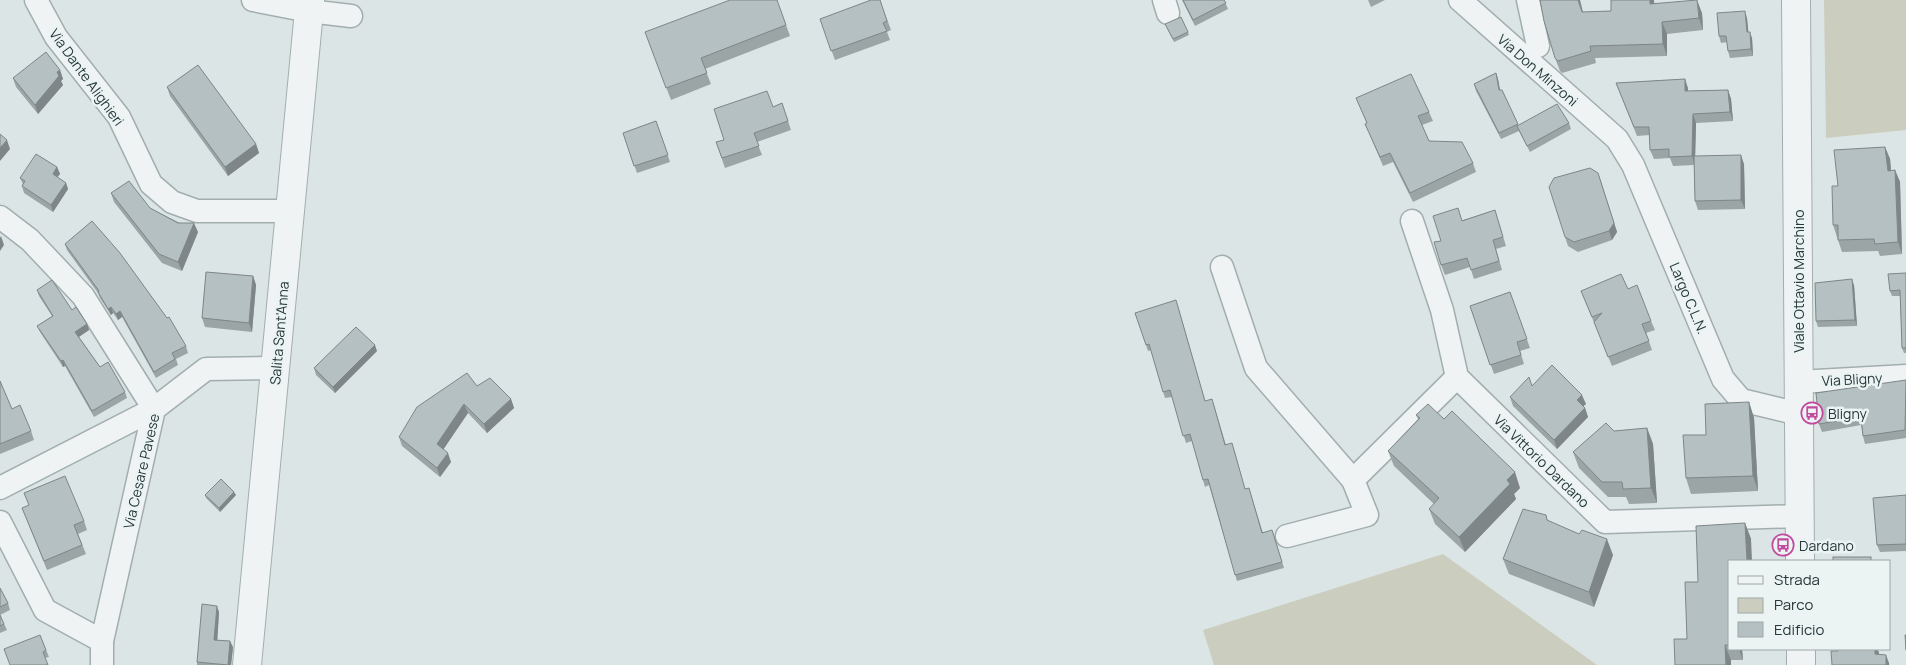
<svg xmlns="http://www.w3.org/2000/svg" width="1906" height="665" viewBox="0 0 1906 665" font-family="Manrope,sans-serif">
  <style>
    .green { fill: #cbcebe }
    .lines { fill: none; stroke-linecap: round; stroke-linejoin: round }
    .minor-casing { stroke: #a2aeae; stroke-width: 25 }
    .tertiary-casing { stroke: #a2aeae; stroke-width: 30 }
    .minor { stroke: #eff3f4; stroke-width: 22 }
    .tertiary { stroke: #eff3f4; stroke-width: 28 }
    .wall { fill: #9ba5a6 }
    .shaded-wall { fill: #7e8687 }
    .building { fill: #b4c0c1; stroke: #7e8687 }
    .labels { text-anchor: middle; dominant-baseline: central; stroke-width: 5; stroke-linejoin: round; paint-order: stroke }
    .street-label { font-size: 14px; fill: #27383a; stroke: #ebf3f3 }
    .poi-label { font-size: 14px; fill: #27383a; stroke: #ebf3f3; text-anchor: start }
  </style>
  <rect width="100%" height="100%" fill="#dce5e5"/>
  <g class="green">
    <path d="M1824 0H1906V130L1826 138Z"/>
    <path d="M1443 554 1597 665H1214L1203 630Z"/>
  </g>
  <g class="lines">
    <g class="minor-casing">
      <g id="minor">
        <path d="M36 0 56 37 119 117 151 184 172 202 197 211H290"/>
        <path d="M253 0 309 11 351 16"/>
        <path d="M1164 0 1168 13"/>
        <path d="M1460 0 1617 139 1633 165 1723 379 1741 400 1799 414"/>
        <path d="M1528 0 1538 46"/>
        <path d="M0 217 30 240 83 296 154 409 0 488"/>
        <path d="M1412 221 1442 310 1457 377 1605 522 1799 516"/>
        <path d="M1222 267 1256 368 1353 480 1367 515 1287 536"/>
        <path d="M1798 382 1906 376"/>
        <path d="M1353 480 1457 377"/>
        <path d="M0 522 45 610 102 641"/>
        <path d="M102 665V641L154 409 206 369 275 368"/>
      </g>
    </g>
    <g class="tertiary-casing">
      <g id="tertiary">
        <path d="M1796 0 1800 561"/>
        <path d="M1801 649V665"/>
        <path d="M247 665 310 0"/>
      </g>
    </g>
    <use href="#minor" class="minor"/>
    <use href="#tertiary" class="tertiary"/>
  </g>
  <g class="wall">
    <path d="M777 0 790 36 705 69 711 84 671 100 645 32Z"/>
    <path d="M880 0 891 30 887 32 890 40 835 60 820 19Z"/>
    <path d="M1182 0H1224L1228 9 1195 26Z"/>
    <path d="M1368 0H1385L1371 7Z"/>
    <path d="M1611 0H1654V4L1702 13 1703 30 1667 34V56L1595 58 1596 63 1562 73 1560 71 1555 58 1583 12 1611 11Z"/>
    <path d="M1747 18 1748 32 1752 38 1753 56 1730 58 1728 51 1727 42 1721 43 1719 36Z"/>
    <path d="M1165 24 1188 32 1189 35 1174 42Z"/>
    <path d="M60 70 63 79 61 81 63 85 38 114 16 87 13 78Z"/>
    <path d="M1496 73 1498 79 1500 90H1502L1518 125 1569 123 1571 129 1530 152 1519 131 1501 139 1476 91 1474 84Z"/>
    <path d="M1685 79 1688 91 1728 90 1731 99 1733 121 1696 123 1695 156 1744 164 1745 209 1698 210 1695 201 1694 165 1673 166 1670 158 1654 159 1650 150V135L1637 136 1616 83Z"/>
    <path d="M167 87 256 144 259 153 228 176 170 96Z"/>
    <path d="M1356 98 1429 112 1433 121 1422 125 1429 141 1473 163 1476 172 1413 202 1393 162 1383 166 1369 133 1365 124 1367 123Z"/>
    <path d="M782 103 791 130 757 142 762 155 725 168 716 142 724 140 773 107Z"/>
    <path d="M656 121 670 162 637 173 623 133Z"/>
    <path d="M1885 147 1890 159 1891 170H1895L1900 182 1902 254 1880 256 1878 251 1842 252 1833 225 1838 186Z"/>
    <path d="M57 167 60 174 57 177 66 183 68 189 53 212 24 193 22 186 23 184 20 178Z"/>
    <path d="M1598 173 1617 232 1612 240 1578 252 1568 246 1565 237Z"/>
    <path d="M111 193 150 208 198 232 182 271 162 263 114 202Z"/>
    <path d="M1495 210 1506 246 1496 249 1502 270 1474 279 1470 267 1445 275 1441 265V241L1463 220Z"/>
    <path d="M65 244 186 346 188 353 176 359 178 365 156 378 122 317 118 320 113 313 111 315 100 298 98 293 67 250Z"/>
    <path d="M1906 273V353H1904L1902 348 1900 296H1892L1890 291Z"/>
    <path d="M253 276 256 285 252 332 205 327 202 318Z"/>
    <path d="M1854 285 1857 326 1818 327 1816 321Z"/>
    <path d="M1628 289 1651 321 1655 330 1646 333 1652 350 1612 366 1581 291Z"/>
    <path d="M37 290 72 310 87 324 89 330 79 337 100 367 125 392 127 398 94 417 65 366 63 367 40 332 37 326 52 316 39 296Z"/>
    <path d="M1510 292 1530 348 1520 351 1524 364 1494 374 1470 306Z"/>
    <path d="M1178 306 1205 401 1214 405 1226 445 1234 449 1245 489 1249 488 1263 533 1274 536 1284 568 1237 581 1209 485 1205 487 1192 441 1186 443 1172 397 1165 398 1151 350 1148 351 1135 313Z"/>
    <path d="M377 351 335 393 316 375 314 368Z"/>
    <path d="M1906 380V438L1865 444 1863 436 1861 425 1822 432 1819 424Z"/>
    <path d="M0 381 12 409 31 431 34 440 0 454Z"/>
    <path d="M477 386 511 399 514 408 487 433 468 413 443 449 451 462 440 477 402 446 399 437Z"/>
    <path d="M1532 386 1586 404 1583 406 1585 408 1588 417 1557 449 1513 406 1510 397Z"/>
    <path d="M1749 402 1754 418 1758 491 1691 494 1686 478Z"/>
    <path d="M1416 415 1444 419 1520 488 1514 494 1516 499 1465 552 1435 524 1429 509 1434 504 1394 466 1388 451 1418 419Z"/>
    <path d="M1647 428 1653 444 1657 503 1629 504 1626 497H1608L1579 468 1573 452 1614 431Z"/>
    <path d="M205 495H236L220 512 206 498Z"/>
    <path d="M1906 495V551L1880 552 1877 545Z"/>
    <path d="M22 508 84 521 87 530 78 534 86 554 47 570Z"/>
    <path d="M1546 515 1548 521 1613 555 1594 607 1509 574 1503 559Z"/>
    <path d="M1745 523 1751 539 1730 561V649H1742L1743 660H1731V665H1675L1687 639 1698 582Z"/>
    <path d="M0 588 8 603 10 610 0 615Z"/>
    <path d="M219 612 217 640 233 647 231 665H197V662Z"/>
    <path d="M0 615 7 630 0 633Z"/>
    <path d="M40 635 49 657 10 665Z"/>
  </g>
  <g class="shaded-wall">
    <path d="M1578 0H1580L1586 24Z"/>
    <path d="M1650 0H1654L1655 16 1650 4Z"/>
    <path d="M1697 0 1702 13 1703 30 1699 18Z"/>
    <path d="M1745 11 1747 18 1749 38 1747 32Z"/>
    <path d="M1662 22 1667 34V56L1663 44Z"/>
    <path d="M1750 32 1752 38 1753 56 1751 49Z"/>
    <path d="M60 70 63 79 61 81 63 85 38 114 35 105 57 72Z"/>
    <path d="M1496 73 1498 79 1501 96 1499 90Z"/>
    <path d="M1685 79 1688 88V99L1685 91Z"/>
    <path d="M1728 90 1731 99 1733 121 1730 112Z"/>
    <path d="M1693 114 1696 123 1695 165 1692 156Z"/>
    <path d="M7 140 10 149 0 161V148Z"/>
    <path d="M256 144 259 153 228 176 225 167Z"/>
    <path d="M1885 147 1890 159 1892 183 1888 171Z"/>
    <path d="M1741 155 1744 164 1745 209 1741 200Z"/>
    <path d="M57 167 60 174 55 180 53 174Z"/>
    <path d="M1895 170 1900 182 1902 254 1898 242Z"/>
    <path d="M1598 173 1617 232 1612 240 1609 231Z"/>
    <path d="M66 183 68 189 53 212 51 205Z"/>
    <path d="M194 223 198 232 182 271 178 262Z"/>
    <path d="M1 236 4 245 0 251V238Z"/>
    <path d="M253 276 256 285 252 332 249 323Z"/>
    <path d="M1852 279 1854 285 1857 326 1855 320Z"/>
    <path d="M111 307 113 313 111 315 108 309Z"/>
    <path d="M120 311 122 317 118 320 116 314Z"/>
    <path d="M87 324 89 330 77 338 75 332Z"/>
    <path d="M375 345 377 351 335 393 333 387Z"/>
    <path d="M63 360 65 366 63 367 61 361Z"/>
    <path d="M1582 395 1586 404 1580 409 1577 400Z"/>
    <path d="M511 399 514 408 487 433 484 424Z"/>
    <path d="M1749 402 1754 418 1758 491 1753 476Z"/>
    <path d="M464 404 468 413 441 453 437 444Z"/>
    <path d="M1585 408 1588 417 1557 449 1554 440Z"/>
    <path d="M1647 428 1653 444 1657 503 1651 488Z"/>
    <path d="M448 453 451 462 440 477 437 468Z"/>
    <path d="M1515 472 1520 488 1514 494 1516 499 1465 552 1459 537 1507 480Z"/>
    <path d="M234 492 236 495 220 512 219 508Z"/>
    <path d="M1745 523 1751 539 1752 561H1747Z"/>
    <path d="M1607 539 1613 555 1594 607 1589 592Z"/>
    <path d="M217 606 219 612 217 646 214 640Z"/>
    <path d="M230 641 233 647 231 665H228Z"/>
    <path d="M1725 645 1731 660V665H1726Z"/>
    <path d="M1739 649H1742L1743 660Z"/>
    <path d="M1875 649H1877L1879 652 1878 663 1875 654Z"/>
    <path d="M1886 655 1889 663V665H1886Z"/>
  </g>
  <g class="building">
    <path d="M730 0H777L786 25 701 58 707 73 666 88 645 32Z"/>
    <path d="M871 0H880L887 21 883 23 887 31 831 51 820 19Z"/>
    <path d="M1183 0H1224L1226 3 1193 20Z"/>
    <path d="M1540 0H1578L1582 12 1611 11V0H1650V4L1697 0 1699 18 1662 22 1663 44 1590 46 1591 51 1558 61 1555 58 1544 21Z"/>
    <path d="M1745 11 1747 32H1750L1751 49 1728 51 1726 36H1719L1717 13Z"/>
    <path d="M1181 17 1188 32 1173 39 1165 24Z"/>
    <path d="M46 52 60 70 57 72 59 76 35 105 13 78Z"/>
    <path d="M198 65 256 144 225 167 167 87Z"/>
    <path d="M1496 73 1499 90H1502L1518 124 1499 133 1474 84Z"/>
    <path d="M1411 74 1429 112 1418 116 1429 141 1462 142 1473 163 1410 193 1390 153 1380 157 1365 124 1367 123 1356 98Z"/>
    <path d="M1685 79V91L1728 90 1730 112 1693 114 1692 156 1669 157V149L1650 150 1649 127H1634L1616 83Z"/>
    <path d="M767 91 773 107 782 103 788 121 754 133 759 146 722 158 716 142 724 140 714 109Z"/>
    <path d="M1557 104 1569 123 1527 146 1517 126Z"/>
    <path d="M656 121 668 155 634 166 623 133Z"/>
    <path d="M0 134 7 140 0 148Z"/>
    <path d="M1885 147 1888 171 1895 170 1898 242 1875 244 1874 239 1838 240V225H1833L1832 186H1838L1834 150Z"/>
    <path d="M36 154 57 167 53 174 66 183 51 205 22 186 25 181 20 178Z"/>
    <path d="M1741 155V200L1695 201 1694 156Z"/>
    <path d="M1590 168 1598 173 1614 223 1609 231 1574 242 1565 237 1549 187 1554 178Z"/>
    <path d="M129 181 150 208 178 223H194L178 262 159 254 111 193Z"/>
    <path d="M1458 208 1462 221 1495 210 1503 237 1493 240 1499 261 1471 270 1467 258 1441 265 1434 242 1441 241 1433 216Z"/>
    <path d="M92 221 120 253 167 318 169 317 186 346 172 353 175 359 154 372 120 311 116 314 111 307 108 309 98 292 99 291 65 244Z"/>
    <path d="M206 272 253 276 249 323 202 318Z"/>
    <path d="M1906 273V348H1902L1900 290 1890 291 1888 274Z"/>
    <path d="M1621 274 1628 289 1637 285 1651 321 1642 324 1649 341 1608 357 1594 322 1602 313 1592 317 1581 291Z"/>
    <path d="M1852 279 1855 320 1816 321 1815 283Z"/>
    <path d="M52 280 72 310 76 307 87 324 75 332 100 367 108 362 125 392 92 411 63 360 61 361 37 326 53 316 37 290Z"/>
    <path d="M1510 292 1527 339 1517 342 1521 355 1490 365 1470 306Z"/>
    <path d="M1176 300 1205 401 1212 399 1225 445 1232 443 1245 489 1249 488 1262 533 1272 530 1282 562 1235 575 1208 479 1203 480 1190 434 1183 436 1170 390 1163 392 1149 344 1146 345 1135 313Z"/>
    <path d="M356 327 375 345 333 387 314 368Z"/>
    <path d="M1552 365 1582 395 1577 400 1585 408 1554 440 1510 397 1529 377 1532 386Z"/>
    <path d="M467 373 477 386 490 378 511 399 484 424 464 404 437 444 448 453 437 468 399 437 417 407Z"/>
    <path d="M1906 380 1905 430 1863 436 1861 417 1819 424 1816 393Z"/>
    <path d="M0 381 12 409 20 405 31 431 0 444Z"/>
    <path d="M1749 402 1753 476 1686 478 1683 435H1706L1705 404Z"/>
    <path d="M1428 404 1444 419 1452 411 1515 472 1507 480 1510 484 1459 537 1429 509 1439 498 1388 451 1420 418 1416 415Z"/>
    <path d="M1606 423 1614 431 1647 428 1651 488 1623 489 1622 482H1602L1573 452Z"/>
    <path d="M65 476 84 521 74 525 82 545 44 561 22 508 29 505 24 493Z"/>
    <path d="M221 479 234 492 219 508 205 495Z"/>
    <path d="M1906 495V544L1877 545 1873 498Z"/>
    <path d="M1523 509 1546 515 1547 520 1579 534 1582 530 1607 539 1589 592 1503 559Z"/>
    <path d="M1745 523 1747 561H1730V645H1725L1726 665H1675L1674 639H1687L1685 582H1698L1696 526Z"/>
    <rect x="1833" y="557" width="38" height="4"/>
    <path d="M0 588 8 603 0 607Z"/>
    <path d="M202 604 217 606 214 640 230 641 228 665 197 662Z"/>
    <path d="M0 615 4 624 0 626Z"/>
    <path d="M40 635 46 650 43 652 48 665H10L4 649Z"/>
    <path d="M1905 635H1906V650Z"/>
    <path d="M1838 649H1875V654L1886 655V665H1832L1831 651H1838Z"/>
  </g>
  <defs>
    <g id="bus-ring" transform="scale(1.125)"><circle r="9.5" fill="#ebf3f3" stroke="#c2499d" stroke-width="1.5"/><path d="M-5-6H5V4H4V6H2V4H-2V6H-4V4H-5ZM-3.5-4V0h7V-4ZM-3.5 1.2v1.5H-2V1.2ZM2 1.2v1.5H3.5V1.2Z" fill="#c2499d"/></g>
  </defs>
  <g fill-rule="evenodd">
    <use href="#bus-ring" x="1812" y="413"/>
    <use href="#bus-ring" x="1783" y="545"/>
  </g>
  <g class="labels">
    <g class="street-label">
      <text transform="translate(1538 70) rotate(41)">Via Don Minzoni</text>
      <text transform="translate(87 77) rotate(54)">Via Dante Alighieri</text>
      <text transform="translate(1798 281) rotate(-90)">Viale Ottavio Marchino</text>
      <text transform="translate(1689 298) rotate(67)">Largo C.L.N.</text>
      <text transform="translate(279 333) rotate(-85)">Salita Sant'Anna</text>
      <text transform="translate(1852 379) rotate(-3)">Via Bligny</text>
      <text transform="translate(1542 461) rotate(44)">Via Vittorio Dardano</text>
      <text transform="translate(141 471) rotate(-77)">Via Cesare Pavese</text>
    </g>
    <g class="poi-label">
      <text x="1828" y="413">Bligny</text>
      <text x="1799" y="545">Dardano</text>
    </g>
  </g>
  <rect x="1728" y="560" width="162" height="90" fill="#ebf3f3" stroke="#9da8a9"/>
  <rect x="1738" y="576" width="25" height="8" fill="#eff3f4" stroke="#9da8a9"/>
  <text x="1774" y="585" font-size="15" fill="#27383a">Strada</text>
  <rect x="1738" y="598" width="25" height="15" fill="#cbcebe" stroke="#9da8a9"/>
  <text x="1774" y="610" font-size="15" fill="#27383a">Parco</text>
  <rect x="1738" y="622" width="25" height="15" fill="#b4c0c1" stroke="#9da8a9"/>
  <text x="1774" y="635" font-size="15" fill="#27383a">Edificio</text>
</svg>
